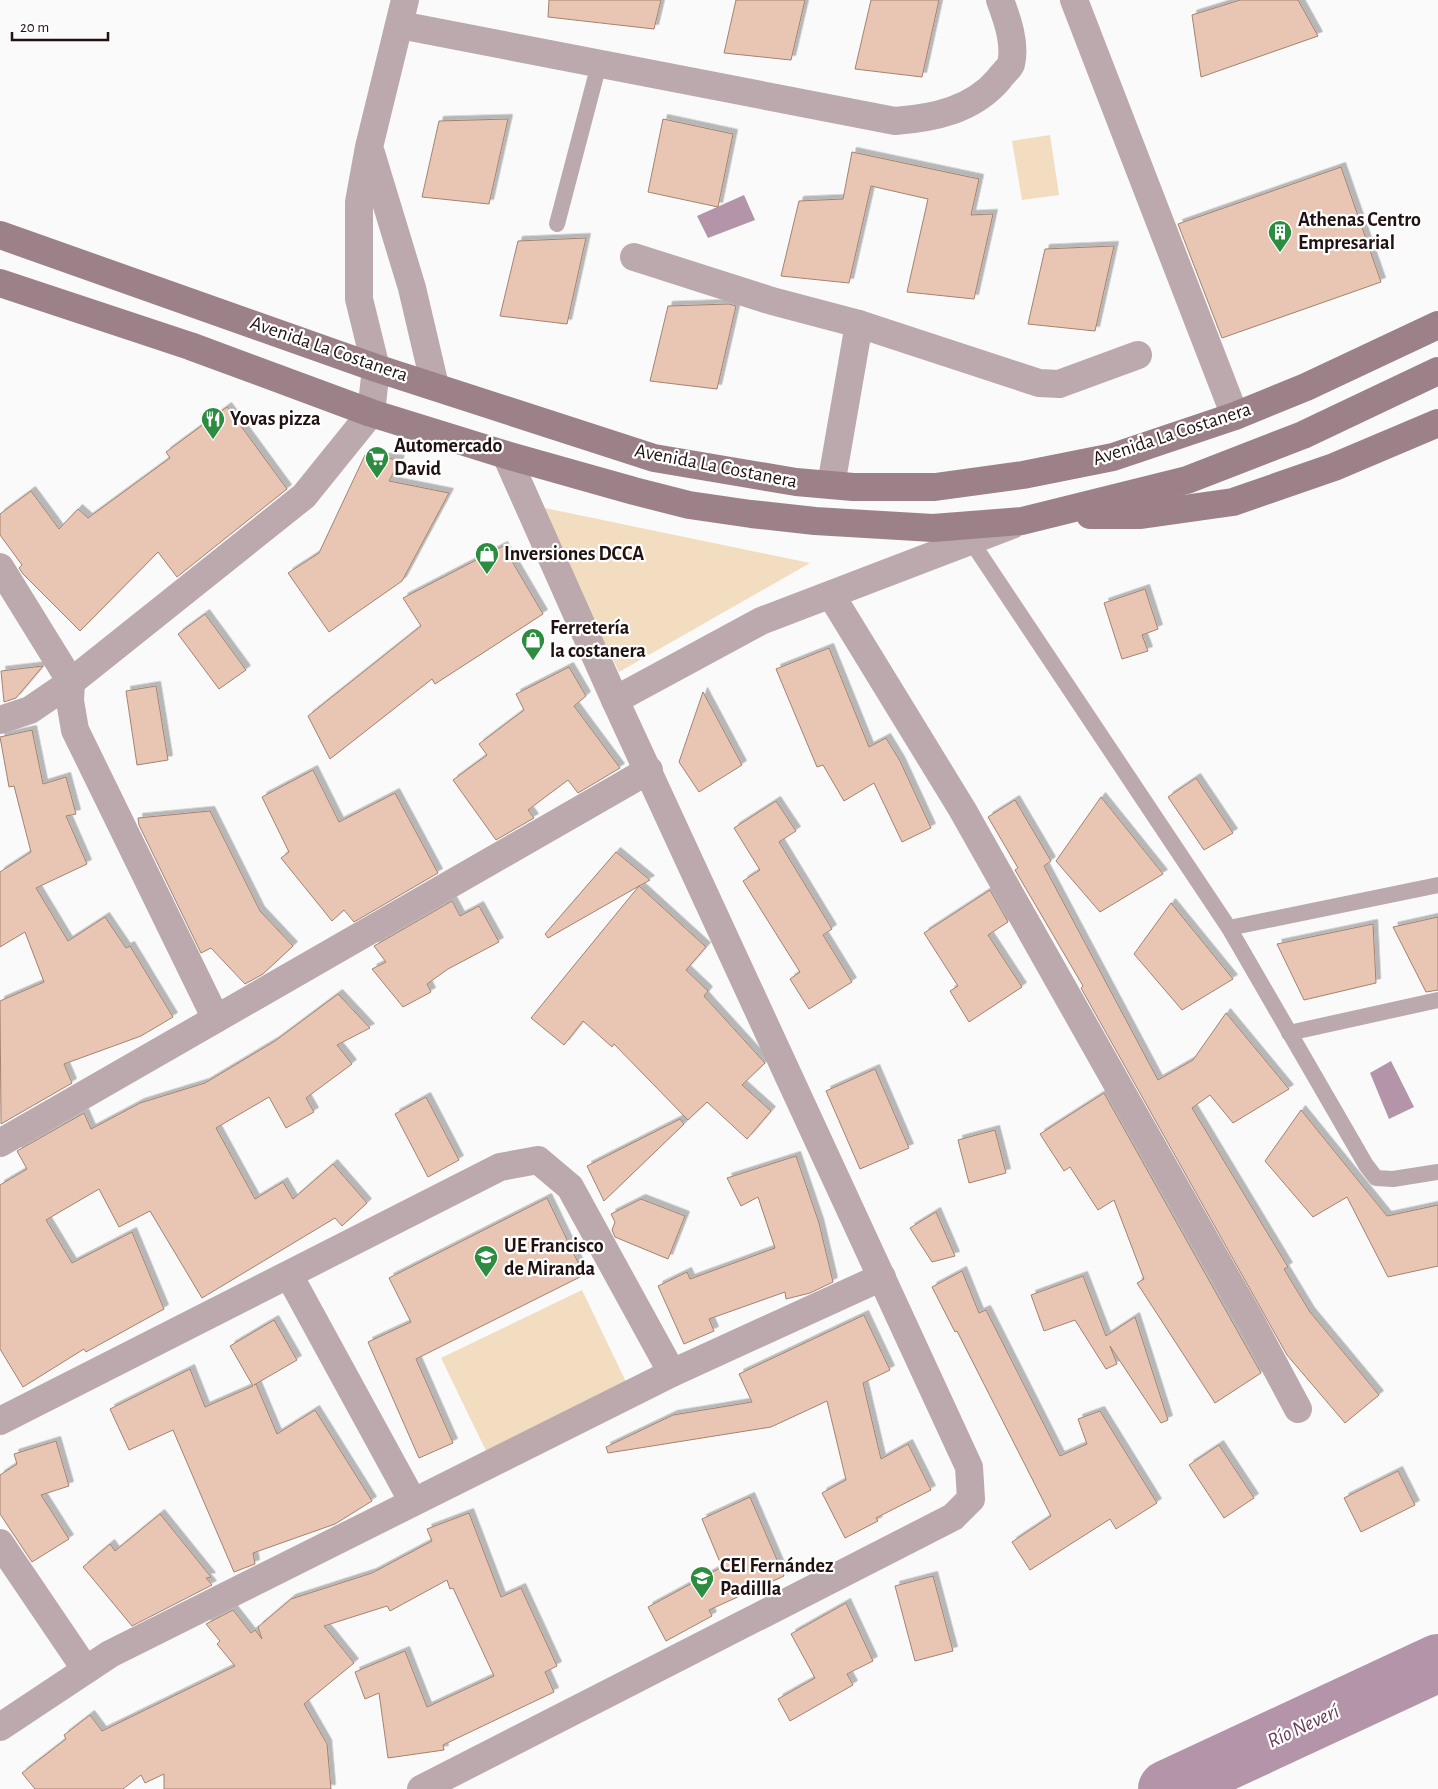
<svg xmlns="http://www.w3.org/2000/svg" width="1438" height="1789" viewBox="0 0 1438 1789" font-family="'Alegreya Sans',sans-serif">
  <style>
    .green { fill: #f2ddc1 }
    .water { fill: #b394a9 }
    .lines { fill: none; stroke-linecap: round; stroke-linejoin: round }
    .river { stroke: #b394a9; stroke-width: 58 }
    .building { fill: #e9c6b3; stroke: #a4826f; filter: url(#shadow) }
    .lane { stroke: #bba9ad; stroke-width: 16 }
    .street { stroke: #bba9ad; stroke-width: 28 }
    .secondary { stroke: #9c8288; stroke-width: 28 }
    .labels { text-anchor: middle; dominant-baseline: central; stroke-width: 4.5; stroke-linejoin: round; paint-order: stroke }
    .poi-label { font-size: 20px; font-weight: bold; fill: #211211; stroke: #fff; text-anchor: start }
    .street-label { font-size: 20px; fill: #211211; stroke: #fff }
    .water-label { font-size: 21px; font-style: italic; fill: #663a59; stroke: #fff }
  </style>
  <defs>
    <filter id="shadow"><feDropShadow dx="4.5" dy="-4.5" stdDeviation="0" flood-color="#0004"/></filter>
  </defs>
  <rect width="100%" height="100%" fill="#fafafa"/>
  <g class="green">
    <path d="M1050 135 1059 195 1022 200 1012 141Z"/>
    <path d="M540 507 810 563 619 672Z"/>
    <path d="M582 1290 628 1386 487 1453 441 1358Z"/>
  </g>
  <g class="water">
    <path d="M744 195 755 220 708 238 697 216Z"/>
    <path d="M1391 1061 1414 1107 1389 1119 1370 1073Z"/>
  </g>
  <g class="lines">
    <path class="river" d="M1167 1789 1438 1663"/>
  </g>
  <g class="building">
    <path d="M549 0H661L654 29 548 17Z"/>
    <path d="M736 0H805L791 60 724 53Z"/>
    <path d="M871 0H939L922 77 855 69Z"/>
    <path d="M1240 0H1298L1318 36 1201 77 1192 15Z"/>
    <path d="M508 119 489 204 422 197 439 121Z"/>
    <path d="M663 119 733 134 718 207 648 192Z"/>
    <path d="M852 152 979 179 971 215 993 214 974 299 907 292 928 199 871 186 849 283 781 276 799 201 843 199Z"/>
    <path d="M1341 167 1381 282 1222 338 1178 224Z"/>
    <path d="M586 238 567 324 500 316 518 241Z"/>
    <path d="M1114 246 1095 331 1028 324 1045 249Z"/>
    <path d="M729 304 736 306 717 389 650 381 668 306Z"/>
    <path d="M227 407 287 489 177 577 158 552 80 631 23 574 19 568 22 565 0 535V514L31 491 59 529 78 509 88 518 170 458 166 452Z"/>
    <path d="M365 455 400 460 389 481 449 493 402 581 329 632 288 573 319 553Z"/>
    <path d="M503 546 543 614 435 684 432 679 330 759 308 716 421 626 403 598Z"/>
    <path d="M1145 589 1158 629 1142 635 1148 651 1122 659 1104 603Z"/>
    <path d="M205 614 246 670 219 689 178 634Z"/>
    <path d="M829 648 869 747 886 738 900 761 931 828 902 842 874 783 844 801 823 765 817 767 776 669Z"/>
    <path d="M43 666 16 698 4 702 1 671Z"/>
    <path d="M569 667 586 696 574 706 620 768 578 793 568 780 528 810 534 818 496 840 453 780 487 755 479 744 524 710 516 694Z"/>
    <path d="M156 686 168 760 137 765 126 691Z"/>
    <path d="M703 692 742 765 699 792 679 762Z"/>
    <path d="M32 730 43 784 66 777 76 814 66 816 87 864 36 888 68 941 105 917 126 948 130 946 173 1017 141 1036 64 1064 72 1083 1 1124 0 1001 44 982 25 932 0 947V872L31 852 14 786 9 787 0 737Z"/>
    <path d="M313 770 339 822 395 793 438 873 354 922 344 910 332 921 281 858 289 852 262 797Z"/>
    <path d="M1196 778 1233 833 1204 850 1168 797Z"/>
    <path d="M1101 797 1163 874 1100 912 1056 861Z"/>
    <path d="M1015 800 1051 861 1044 866 1158 1080 1193 1060 1226 1013 1289 1089 1233 1123 1210 1095 1192 1108 1288 1267 1284 1269 1310 1312 1379 1395 1345 1423 1287 1355 1081 988 1083 986 1015 870 1018 868 988 817Z"/>
    <path d="M776 801 796 831 779 842 832 929 823 935 852 982 809 1009 790 979 800 972 743 881 760 870 734 828Z"/>
    <path d="M210 811 260 911 293 946 263 974 245 984 211 948 201 953 139 825 138 818Z"/>
    <path d="M616 852 650 880 639 886 706 947 686 970 708 991 704 996 765 1063 742 1085 771 1111 747 1139 707 1102 688 1120 614 1044 612 1047 583 1021 564 1045 531 1018 639 886 548 938 545 934Z"/>
    <path d="M990 890 1008 922 988 935 1022 987 969 1022 950 991 958 986 924 933Z"/>
    <path d="M452 901 460 916 479 906 499 942 448 969 427 984 431 992 403 1007 372 969 386 962 374 946Z"/>
    <path d="M1171 903 1233 979 1182 1010 1134 954Z"/>
    <path d="M1438 917V990L1426 992 1393 927Z"/>
    <path d="M1373 924 1376 983 1304 1000 1277 944Z"/>
    <path d="M338 994 370 1028 337 1045 352 1064 306 1098 314 1112 286 1128 269 1097 216 1128 255 1199 283 1182 293 1199 333 1164 367 1203 342 1226 335 1218 202 1298 150 1211 119 1227 99 1189 46 1220 72 1263 132 1232 164 1309 86 1352 84 1349 23 1387 0 1349V1185L27 1169 17 1151 84 1113 91 1129 140 1103 205 1083 275 1041Z"/>
    <path d="M875 1069 909 1148 860 1169 826 1091Z"/>
    <path d="M1104 1093 1261 1373 1215 1403 1137 1283 1144 1279 1114 1200 1098 1210 1070 1167 1064 1171 1040 1134Z"/>
    <path d="M426 1097 459 1160 428 1177 395 1114Z"/>
    <path d="M1301 1110 1387 1216 1438 1205V1266L1388 1277 1347 1197 1313 1217 1265 1161Z"/>
    <path d="M680 1119 684 1124 604 1201 587 1166Z"/>
    <path d="M995 1130 1006 1173 969 1183 958 1140Z"/>
    <path d="M796 1156 819 1223 833 1282 810 1293 786 1299 785 1292 709 1319 714 1331 684 1344 658 1286 687 1272 690 1279 775 1248 758 1197 741 1206 727 1178Z"/>
    <path d="M547 1198 584 1275 416 1359 453 1443 419 1458 368 1342 411 1322 389 1278Z"/>
    <path d="M641 1199 685 1216 668 1259 615 1237 612 1230 615 1222 611 1214Z"/>
    <path d="M936 1212 955 1256 932 1262 910 1228Z"/>
    <path d="M962 1271 979 1313 986 1310 1060 1456 1087 1444 1078 1419 1100 1411 1157 1503 1116 1529 1110 1519 1030 1570 1012 1542 1051 1516 957 1331 955 1332 932 1287Z"/>
    <path d="M1083 1276 1106 1336 1135 1317 1168 1420 1161 1423 1110 1346 1117 1364 1106 1369 1075 1320 1044 1331 1031 1295Z"/>
    <path d="M864 1315 890 1370 863 1383 881 1459 908 1444 931 1490 876 1518 878 1521 845 1538 822 1493 846 1480 827 1401 771 1427 608 1453 606 1447 673 1415 752 1402 739 1374Z"/>
    <path d="M274 1320 297 1360 254 1385 256 1384 277 1434 315 1410 372 1501 335 1524 253 1553 255 1564 234 1572 173 1430 129 1450 110 1409 190 1369 205 1407 253 1386 230 1346Z"/>
    <path d="M56 1441 69 1486 41 1495 69 1539 32 1562 0 1514V1475L17 1464 14 1454Z"/>
    <path d="M1219 1445 1254 1498 1224 1518 1189 1465Z"/>
    <path d="M1398 1471 1415 1505 1361 1532 1344 1498Z"/>
    <path d="M750 1497 784 1576 709 1610 712 1616 666 1641 648 1607 722 1567 702 1519Z"/>
    <path d="M469 1513 501 1597 521 1588 557 1666 545 1672 554 1692 443 1745 444 1750 388 1758 379 1693 365 1699 355 1672 405 1651 427 1707 494 1676 453 1588 450 1589 447 1580 390 1611 387 1606 324 1626 354 1663 304 1704 327 1744 331 1789H164V1774L145 1783 141 1775 123 1789H35L22 1773 66 1739 64 1735 90 1715 102 1731 235 1666 217 1644 220 1641 206 1624 233 1610 251 1633 255 1630 262 1639 258 1627 291 1599 372 1573 432 1541 427 1529Z"/>
    <path d="M160 1514 211 1577 206 1578 212 1585 132 1626 83 1567 110 1544 115 1551Z"/>
    <path d="M933 1576 953 1651 915 1661 895 1586Z"/>
    <path d="M846 1603 873 1661 847 1674 853 1685 790 1721 778 1699 815 1678 791 1634Z"/>
  </g>
  <g class="lines">
    <g class="lane">
      <path d="M557 224 599 64"/>
      <path d="M971 541 1229 928 1366 1165 1376 1178 1393 1179 1438 1172"/>
      <path d="M1229 928 1438 885"/>
      <path d="M1289 1033 1438 1000"/>
    </g>
    <g class="street">
      <path d="M1074 0 1235 416"/>
      <path d="M400 25 895 121C934 118 973 110 999 79 1002 74 1009 69 1011 64 1016 43 1007 19 1000 0"/>
      <path d="M371 153 412 288 435 386"/>
      <path d="M634 257 772 301 859 324 1039 383 1059 384 1138 355"/>
      <path d="M831 485 859 324"/>
      <path d="M0 567 71 682 30 710 0 720"/>
      <path d="M831 595 962 809 1252 1323 1298 1409"/>
      <path d="M615 700 761 621 1012 525"/>
      <path d="M216 1019 75 730 70 701 71 682 304 496 371 413 376 368 359 299V202L369 147 405 0"/>
      <path d="M0 1143 649 770"/>
      <path d="M289 1275 413 1502"/>
      <path d="M0 1421 500 1167 538 1160 570 1187 672 1373"/>
      <path d="M0 1543 86 1670"/>
      <path d="M0 1727 110 1654 672 1373 882 1277"/>
      <path d="M421 1789 953 1517 971 1499 969 1467 615 700 506 455"/>
    </g>
    <g class="secondary">
      <path d="M0 235 376 368 654 458 796 482 853 487H935L1023 475 1113 457 1235 416 1306 387 1438 325"/>
      <path d="M0 283 190 346 371 413 506 455 634 491 689 505 751 514 815 521 933 528 1022 521 1187 480 1303 435 1438 371"/>
      <path d="M1090 515H1141L1233 502 1334 467 1438 423"/>
    </g>
  </g>
  <defs>
    <g id="building-pin" transform="scale(1.25)"><path d="M0 17L-7.5 6A9.5 9.5 0 1 1 7.5 6Z" fill="#2c8d41" stroke="#fff"/><path d="M-4-6H4V6H1V3H-1V6H-4ZM-2.5-4.3h1.7v1.8h-1.7ZM.8-4.3h1.7v1.8H.8ZM-2.5-1h1.7V.8h-1.7ZM.8-1h1.7V.8H.8Z" fill="#fff"/></g>
    <g id="restaurant-pin" transform="scale(1.25)"><path d="M0 17L-7.5 6A9.5 9.5 0 1 1 7.5 6Z" fill="#2c8d41" stroke="#fff"/><path d="M-5-6h1v4h1v-4h1v4h1v-4h1v5L-1.5 .5V6h-2V.5L-5-1ZM5-6V6H3V1.5H1.5Q1.5-4 5-6Z" fill="#fff"/></g>
    <g id="supermarket-pin" transform="scale(1.25)"><path d="M0 17L-7.5 6A9.5 9.5 0 1 1 7.5 6Z" fill="#2c8d41" stroke="#fff"/><path d="M-6-5.5h2.5l.6 2H6L4.5 2H-2.5L-4.4-4H-6ZM-1.5 3.2a1.3 1.3 0 1 0 .1 0ZM3 3.2a1.3 1.3 0 1 0 .1 0Z" fill="#fff"/></g>
    <g id="shop-pin" transform="scale(1.25)"><path d="M0 17L-7.5 6A9.5 9.5 0 1 1 7.5 6Z" fill="#2c8d41" stroke="#fff"/><path d="M-5-2.5h2.3a2.7 3.5 0 0 1 5.4 0H5L5.5 6h-11ZM-1.5-2.5h3a1.5 2.3 0 0 0-3 0Z" fill="#fff"/></g>
    <g id="school-pin" transform="scale(1.25)"><path d="M0 17L-7.5 6A9.5 9.5 0 1 1 7.5 6Z" fill="#2c8d41" stroke="#fff"/><path d="M0-5L7-2L0 1L-7-2ZM-4 1L0 2.5L4 1V4Q0 6-4 4Z" fill="#fff"/></g>
  </defs>
  <g fill-rule="evenodd">
    <use href="#building-pin" x="1280" y="232"/>
    <use href="#restaurant-pin" x="213" y="419"/>
    <use href="#supermarket-pin" x="377" y="458"/>
    <use href="#shop-pin" x="487" y="554"/>
    <use href="#shop-pin" x="533" y="640"/>
    <use href="#school-pin" x="486" y="1257"/>
    <use href="#school-pin" x="702" y="1578"/>
  </g>
  <g class="labels">
    <g class="poi-label">
      <text x="1298" y="220">Athenas Centro<tspan x="1298" dy="23">Empresarial</tspan></text>
      <text x="230" y="419">Yovas pizza</text>
      <text x="394" y="446">Automercado<tspan x="394" dy="23">David</tspan></text>
      <text x="504" y="554">Inversiones DCCA</text>
      <text x="550" y="628">Ferretería<tspan x="550" dy="23">la costanera</tspan></text>
      <text x="504" y="1246">UE Francisco<tspan x="504" dy="23">de Miranda</tspan></text>
      <text x="720" y="1566">CEI Fernández<tspan x="720" dy="23">Padillla</tspan></text>
    </g>
    <g class="street-label">
      <text transform="translate(329 349) rotate(19)">Avenida La Costanera</text>
      <text transform="translate(1172 434) rotate(-18)">Avenida La Costanera</text>
      <text transform="translate(716 466) rotate(11)">Avenida La Costanera</text>
    </g>
    <g class="water-label">
      <text transform="translate(1303 1726) rotate(-25)">Río Neverí</text>
    </g>
  </g>
  <path d="M12 32v8h96v-8" fill="none" stroke="#211211" stroke-width="2.5"/>
  <text x="20" y="32" font-size="15" fill="#211211" stroke="#ffffff" stroke-width="4" paint-order="stroke">20 m</text>
</svg>
